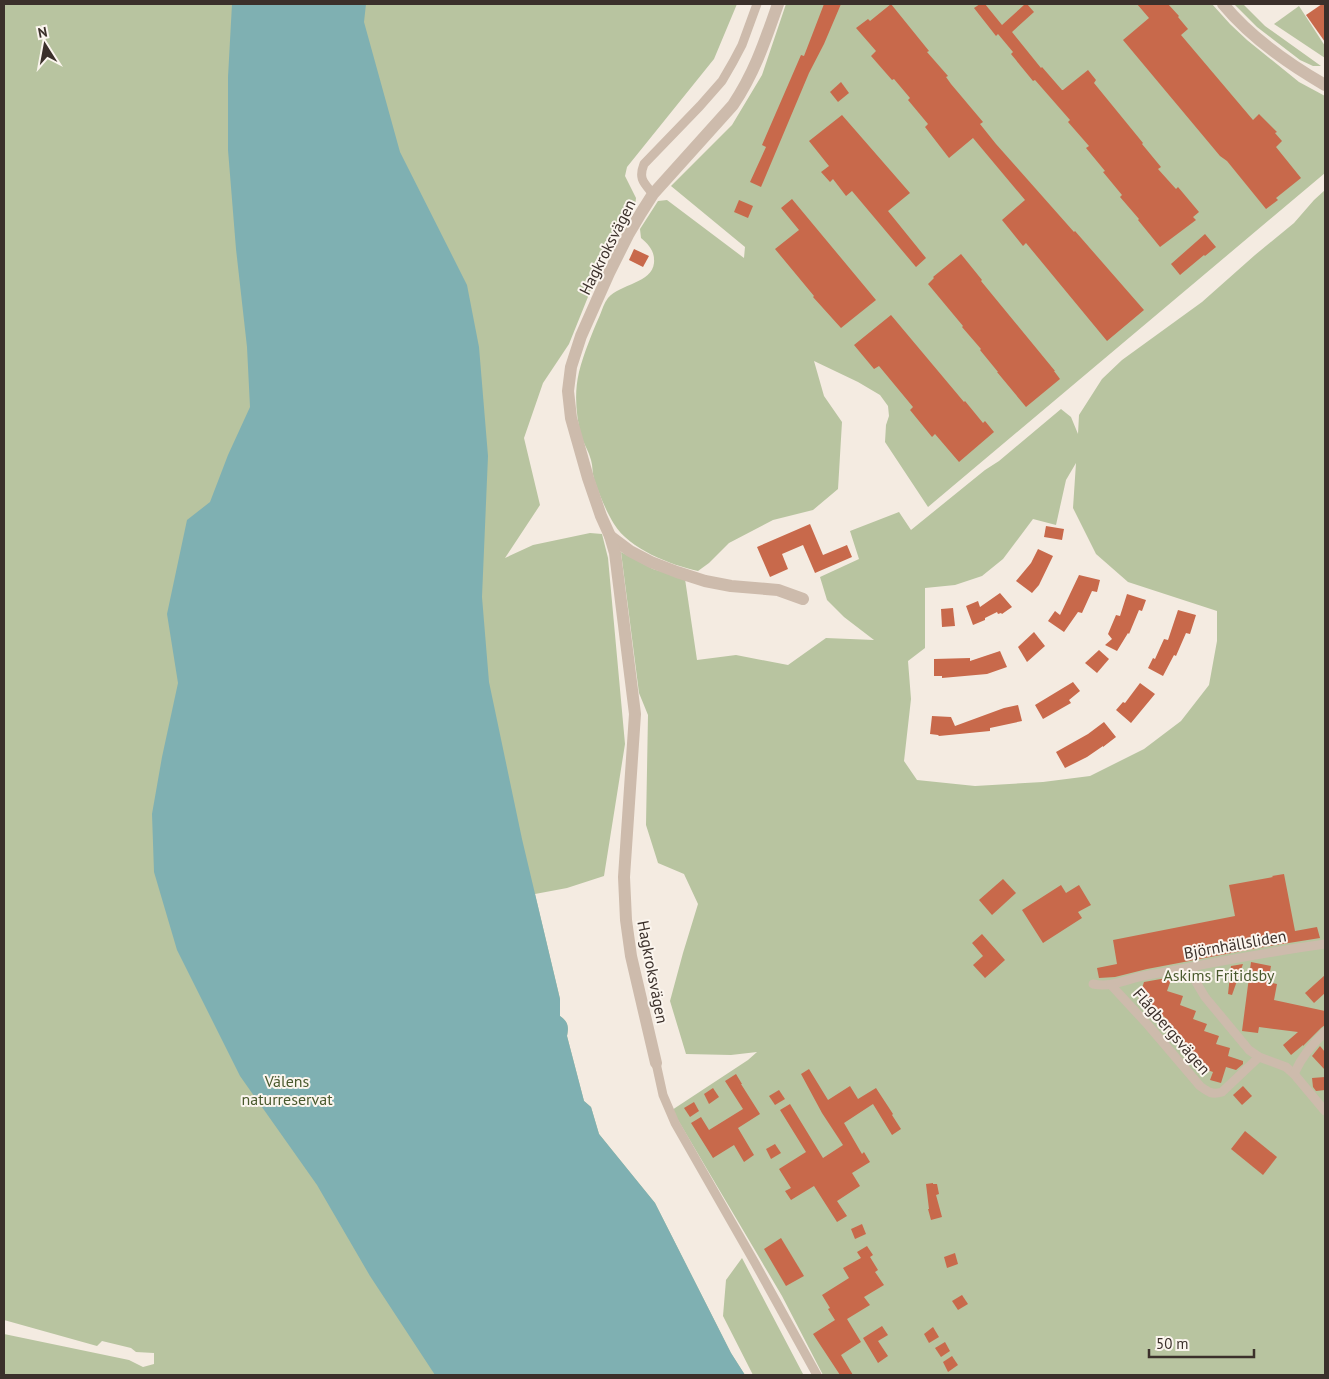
<svg xmlns="http://www.w3.org/2000/svg" width="1329" height="1379" viewBox="0 0 1329 1379" font-family="'PT Sans',sans-serif">
  <style>
    .green { fill: #b8c4a0; fill-rule: evenodd }
    .water { fill: #7fb0b2 }
    .building { fill: #c8694b }
    .lines { fill: none; stroke-linecap: round; stroke-linejoin: round }
    .lane { stroke: #cdbbac; stroke-width: 9 }
    .street { stroke: #cdbbac; stroke-width: 12 }
    .labels { text-anchor: middle; dominant-baseline: central; stroke-width: 4; stroke-linejoin: round; paint-order: stroke }
    .street-label { font-size: 16px; fill: #3b302b; stroke: #fbf5ee }
    .park-label { font-size: 16px; fill: #4a5a2e; stroke: #fbf5ee }
  </style>
  <rect width="100%" height="100%" fill="#f4ebe1"/>
  <g class="green">
    <path d="M4 4H737L714 59 627 167 625 176 636 198 635 206 619 233 594 282 569 344 543 383 524 438 540 505 505 558 533 545 590 533 602 534 608 558 625 744 604 876 567 888 535 894 560 999V1016C568 1022 569 1026 567 1036L584 1101 591 1107 599 1134 655 1203 731 1353 745 1375H4V1334L129 1360 143 1367 154 1364V1353L136 1352 131 1348 102 1341 97 1346 4 1320Z"/>
    <path d="M786 4H1212L1230 24 1247 40 1299 82 1325 96V173L928 507 885 442 886 425 889 416 888 406 880 395 858 382 814 361 824 396 842 422 838 489 813 510 773 520 729 543 709 563 698 571C671 565 629 549 614 524 606 511 599 494 594 479 592 473 593 466 591 460 589 452 584 444 581 436 576 415 574 393 579 372 584 353 592 333 600 315 602 310 604 303 608 298 620 284 652 283 654 263 655 251 649 245 641 238L640 229 658 201 667 200 744 258 745 247 671 186 732 125 762 75Z"/>
    <path d="M1234 4H1243L1265 26 1321 66H1313L1300 60 1257 27Z"/>
    <path d="M1299 6 1325 46V58L1274 24Z"/>
    <path d="M1325 190V1375H823L782 1296 672 1110 748 1060 757 1052 731 1055 686 1054 670 1001 683 953 698 904 684 874 658 863 646 825 648 715 639 693 621 552 653 569 685 579 697 660 736 655 788 665 826 638 874 640 844 617 827 600 820 577 859 559 850 531 899 512 911 530 985 470 999 461 1061 409 1071 417 1078 434 1079 415 1102 379 1122 360 1202 302 1255 255 1294 223 1314 200ZM1076 463 1073 508 1096 554 1128 582 1217 611V641L1209 685 1181 721 1144 749 1090 776 1043 782 975 786 917 780 904 761 911 699 908 661 925 648V588L955 585 982 576 1003 559 1033 519 1056 525 1066 480Z"/>
    <path d="M742 1258 803 1374 804 1375H753L723 1316 726 1280Z"/>
  </g>
  <path class="water" d="M232 4H366L364 22 400 152 467 285 479 347 488 456 482 597 489 682 522 839 560 999V1016C568 1022 569 1026 567 1036L584 1101 591 1107 599 1134 655 1203 731 1353 745 1375H435L370 1276 317 1185 240 1076 177 950 154 872 152 814 162 757 178 683 167 614 187 520 210 502 228 455 250 407 247 347 236 249 228 150V77Z"/>
  <g class="building">
    <path d="M824 4H841L824 44 809 73 761 187 750 182 766 147 762 145 801 55 804 56Z"/>
    <path d="M891 4 929 51 927 52 948 76 946 77 951 84 983 122 980 124 996 144 1074 232 1075 231 1144 310 1107 341 1026 243 1023 246 1002 220 1025 200 973 138 949 158 925 127 928 124 908 100 910 98 894 79 892 80 871 56 876 51 856 28 868 19 870 21Z"/>
    <path d="M980 4H985L1002 25 1025 4H1027L1034 12 1012 32 1041 68 1042 67 1062 90H1063L1088 70 1096 80 1094 83 1143 143 1142 144 1161 167 1158 169 1176 189 1178 187 1199 212 1193 217 1196 220 1160 247 1138 220 1139 219 1120 197 1122 195 1103 172 1105 171 1086 148 1089 146 1068 122 1070 120 1035 80 1033 81 1011 54 1013 52 998 34 996 36 974 8Z"/>
    <path d="M1137 4H1168L1179 16 1178 17 1188 29 1181 35 1253 120 1259 114 1277 132 1275 133 1282 141 1276 147 1301 178 1276 198 1278 200 1266 209 1227 161 1220 156 1123 40 1149 18Z"/>
    <path d="M1322 4H1325V42L1306 15Z"/>
    <path d="M841 82 849 93 838 102 830 92Z"/>
    <path d="M842 115 910 193 888 211 926 258 916 267 852 191 846 196 833 179 830 182 821 172 829 166 809 141Z"/>
    <path d="M792 199 876 300 841 328 813 297 814 296 775 249 799 230 781 208Z"/>
    <path d="M739 200 753 206 748 218 734 212Z"/>
    <path d="M1205 234 1216 247 1205 256 1204 255 1180 275 1171 264Z"/>
    <path d="M634 249 649 256 643 267 629 260Z"/>
    <path d="M961 254 982 280 981 281 1055 371H1054L1060 379 1026 407 997 372H998L980 350 981 349 962 327 963 326 928 284 934 278 933 277Z"/>
    <path d="M891 315 964 402 965 401 983 423 985 421 994 432 959 462 935 434 932 437 910 410 913 407 879 366 874 369 854 345Z"/>
    <path d="M810 524 823 555 847 545 852 557 815 573 803 545 782 554 788 569 770 577 757 547Z"/>
    <path d="M1046 526 1064 529 1062 540 1044 537Z"/>
    <path d="M1038 549 1053 556 1039 585 1032 593 1016 581 1031 563Z"/>
    <path d="M1079 575 1100 580 1097 592 1092 591 1082 613 1078 612 1064 632 1048 621 1055 611 1060 615Z"/>
    <path d="M1000 593 1012 607 1002 614 1001 613 998 614 997 612 985 618V620L973 625 966 606 978 601 980 607Z"/>
    <path d="M1127 594 1146 600 1142 611 1139 610 1129 634 1128 633 1117 651 1105 645 1112 639 1108 634 1116 615 1120 616Z"/>
    <path d="M953 608 955 626 942 627 941 609Z"/>
    <path d="M1178 610 1196 615 1190 634 1186 633 1176 656 1174 655 1163 676 1148 668 1153 658 1155 659 1164 639 1168 640Z"/>
    <path d="M1034 632 1045 646 1027 662 1018 647Z"/>
    <path d="M1099 650 1109 659 1097 673 1085 663Z"/>
    <path d="M1000 651 1007 667 987 674 942 678V676H934V659L970 658V661Z"/>
    <path d="M1073 682 1080 691 1069 700 1071 703 1043 719 1035 705Z"/>
    <path d="M1140 683 1155 694 1131 723 1116 710 1123 702 1125 703Z"/>
    <path d="M1018 705 1022 721 990 728V731L939 736 938 735 930 734 932 716 951 717 955 726 1004 708Z"/>
    <path d="M1104 722 1116 737 1103 747V746L1087 757 1065 768 1056 752 1088 734Z"/>
    <path d="M1284 874 1295 931 1317 927 1320 938 1258 948 1147 969 1115 977 1099 978 1097 968 1117 964 1113 940 1235 916 1229 885 1273 877 1272 876Z"/>
    <path d="M1003 879 1016 893 992 915 979 900Z"/>
    <path d="M1061 885 1066 893 1079 885 1091 905 1078 912 1082 918 1043 943 1022 910Z"/>
    <path d="M982 934 1005 960 985 978 973 965 983 956 972 943Z"/>
    <path d="M1251 962 1271 966 1268 982 1277 984 1274 1000 1325 1011V1025L1321 1028 1303 1046V1045L1291 1055 1283 1045 1298 1032 1259 1027 1258 1033 1242 1031Z"/>
    <path d="M1243 964 1232 995 1228 994 1231 966Z"/>
    <path d="M1325 975V993L1314 1003 1305 993Z"/>
    <path d="M1172 977 1167 991 1183 996 1180 1005 1196 1011 1193 1019 1207 1024 1204 1031 1219 1036 1216 1044 1230 1048 1228 1056 1243 1061V1064L1236 1070 1226 1067 1221 1083 1210 1080 1213 1072 1196 1066 1199 1059 1184 1054 1187 1045 1173 1041 1176 1032 1162 1028 1165 1017 1151 1013 1153 1006 1138 1001 1144 982Z"/>
    <path d="M1320 1046 1325 1052V1070L1312 1056Z"/>
    <path d="M809 1069 828 1100 850 1086 858 1099 876 1088 893 1114 892 1115 901 1129 892 1135 873 1104 844 1123 862 1154 864 1152 870 1162 852 1173 860 1186 837 1201 847 1216 837 1222 814 1186 791 1200 785 1191 791 1188 779 1169 806 1152 780 1110 790 1104 823 1158 843 1145 822 1113 801 1074Z"/>
    <path d="M736 1074 742 1084H741L760 1114 738 1128 754 1155 744 1162 734 1145 713 1158 691 1123 701 1117 709 1130 743 1109 725 1081Z"/>
    <path d="M1325 1077V1090L1316 1091 1313 1087 1312 1078Z"/>
    <path d="M1243 1086 1252 1096 1242 1105 1233 1095Z"/>
    <path d="M713 1088 719 1097 709 1104 704 1094Z"/>
    <path d="M779 1090 785 1099 775 1105 769 1096Z"/>
    <path d="M694 1102 699 1111 690 1117 684 1108Z"/>
    <path d="M1245 1131 1277 1157 1263 1175 1231 1149Z"/>
    <path d="M775 1144 781 1153 771 1159 766 1149Z"/>
    <path d="M933 1183V1184H937L939 1194 936 1195 942 1217 931 1220 928 1209H929L926 1184Z"/>
    <path d="M862 1224 866 1234 855 1239 851 1229Z"/>
    <path d="M781 1238 804 1276 786 1286 764 1249Z"/>
    <path d="M867 1246 873 1255 870 1257 878 1270 875 1272 884 1285 864 1297 870 1305 847 1319 861 1342 841 1355 853 1375H840L813 1334 835 1320 828 1309 830 1308 822 1295 849 1278 843 1268 861 1258 857 1252Z"/>
    <path d="M955 1253 958 1264 947 1268 944 1257Z"/>
    <path d="M962 1295 968 1304 958 1310 952 1301Z"/>
    <path d="M882 1326 888 1335 878 1341 888 1356 878 1363 863 1338Z"/>
    <path d="M933 1327 939 1337 929 1343 924 1334Z"/>
    <path d="M945 1342 950 1351 941 1357 935 1348Z"/>
    <path d="M952 1356 958 1365 948 1372 943 1362Z"/>
  </g>
  <g class="lines">
    <g class="lane">
      <path d="M653 194C644 183 638 179 644 164L700 106 722 81 733 62 742 45 757 4"/>
      <path d="M1192 967 1196 982 1205 997 1249 1050 1259 1057 1286 1067 1294 1074 1325 1111"/>
      <path d="M1093 984C1114 988 1128 978 1148 975 1207 964 1266 952 1325 944"/>
      <path d="M1111 985 1148 1025 1200 1086C1208 1092 1212 1095 1222 1092L1259 1057"/>
      <path d="M656 1063 663 1095 675 1123 755 1263 817 1375"/>
      <path d="M1294 1074C1302 1056 1311 1046 1325 1032"/>
    </g>
    <g class="street">
      <path d="M1223 4C1251 38 1287 63 1325 85"/>
      <path d="M610 536 630 551 651 562 677 572 705 581 731 586 778 590 803 599"/>
      <path d="M656 1063 631 956 626 920 624 877 635 714 615 553 610 536 601 516 588 478 571 418 568 391 571 367 581 336 609 273 628 235 641 213 653 194 733 105C755 72 765 41 778 4"/>
    </g>
  </g>
  <g class="labels">
    <g class="street-label">
      <text transform="translate(607 247) rotate(-63)">Hagkroksvägen</text>
      <text transform="translate(1235 944) rotate(-10)">Björnhällsliden</text>
      <text transform="translate(653 972) rotate(79)">Hagkroksvägen</text>
      <text transform="translate(1172 1031) rotate(49)">Flågbergsvägen</text>
    </g>
    <g class="park-label">
      <text x="1219" y="975">Askims Fritidsby</text>
      <text x="287" y="1081">Välens<tspan x="287" dy="18">naturreservat</tspan></text>
    </g>
  </g>
  <rect width="1329" height="1379" fill="none" stroke="#3b302b" stroke-width="10"/>
  <g transform="translate(45 45) rotate(349)" stroke="#fbf5ee" stroke-width="4" paint-order="stroke">
  <path d="M0-4L9 19L0 12L-9 19Z" fill="#3b302b"/>
  <text y="-8" font-size="14" font-weight="bold" text-anchor="middle" fill="#3b302b">N</text>
  </g>
  <path d="M1149 1349v8h105v-8" fill="none" stroke="#3b302b" stroke-width="2.5"/>
  <text x="1156" y="1349" font-size="15" fill="#3b302b" stroke="#fbf5ee" stroke-width="4" paint-order="stroke">50 m</text>
</svg>
